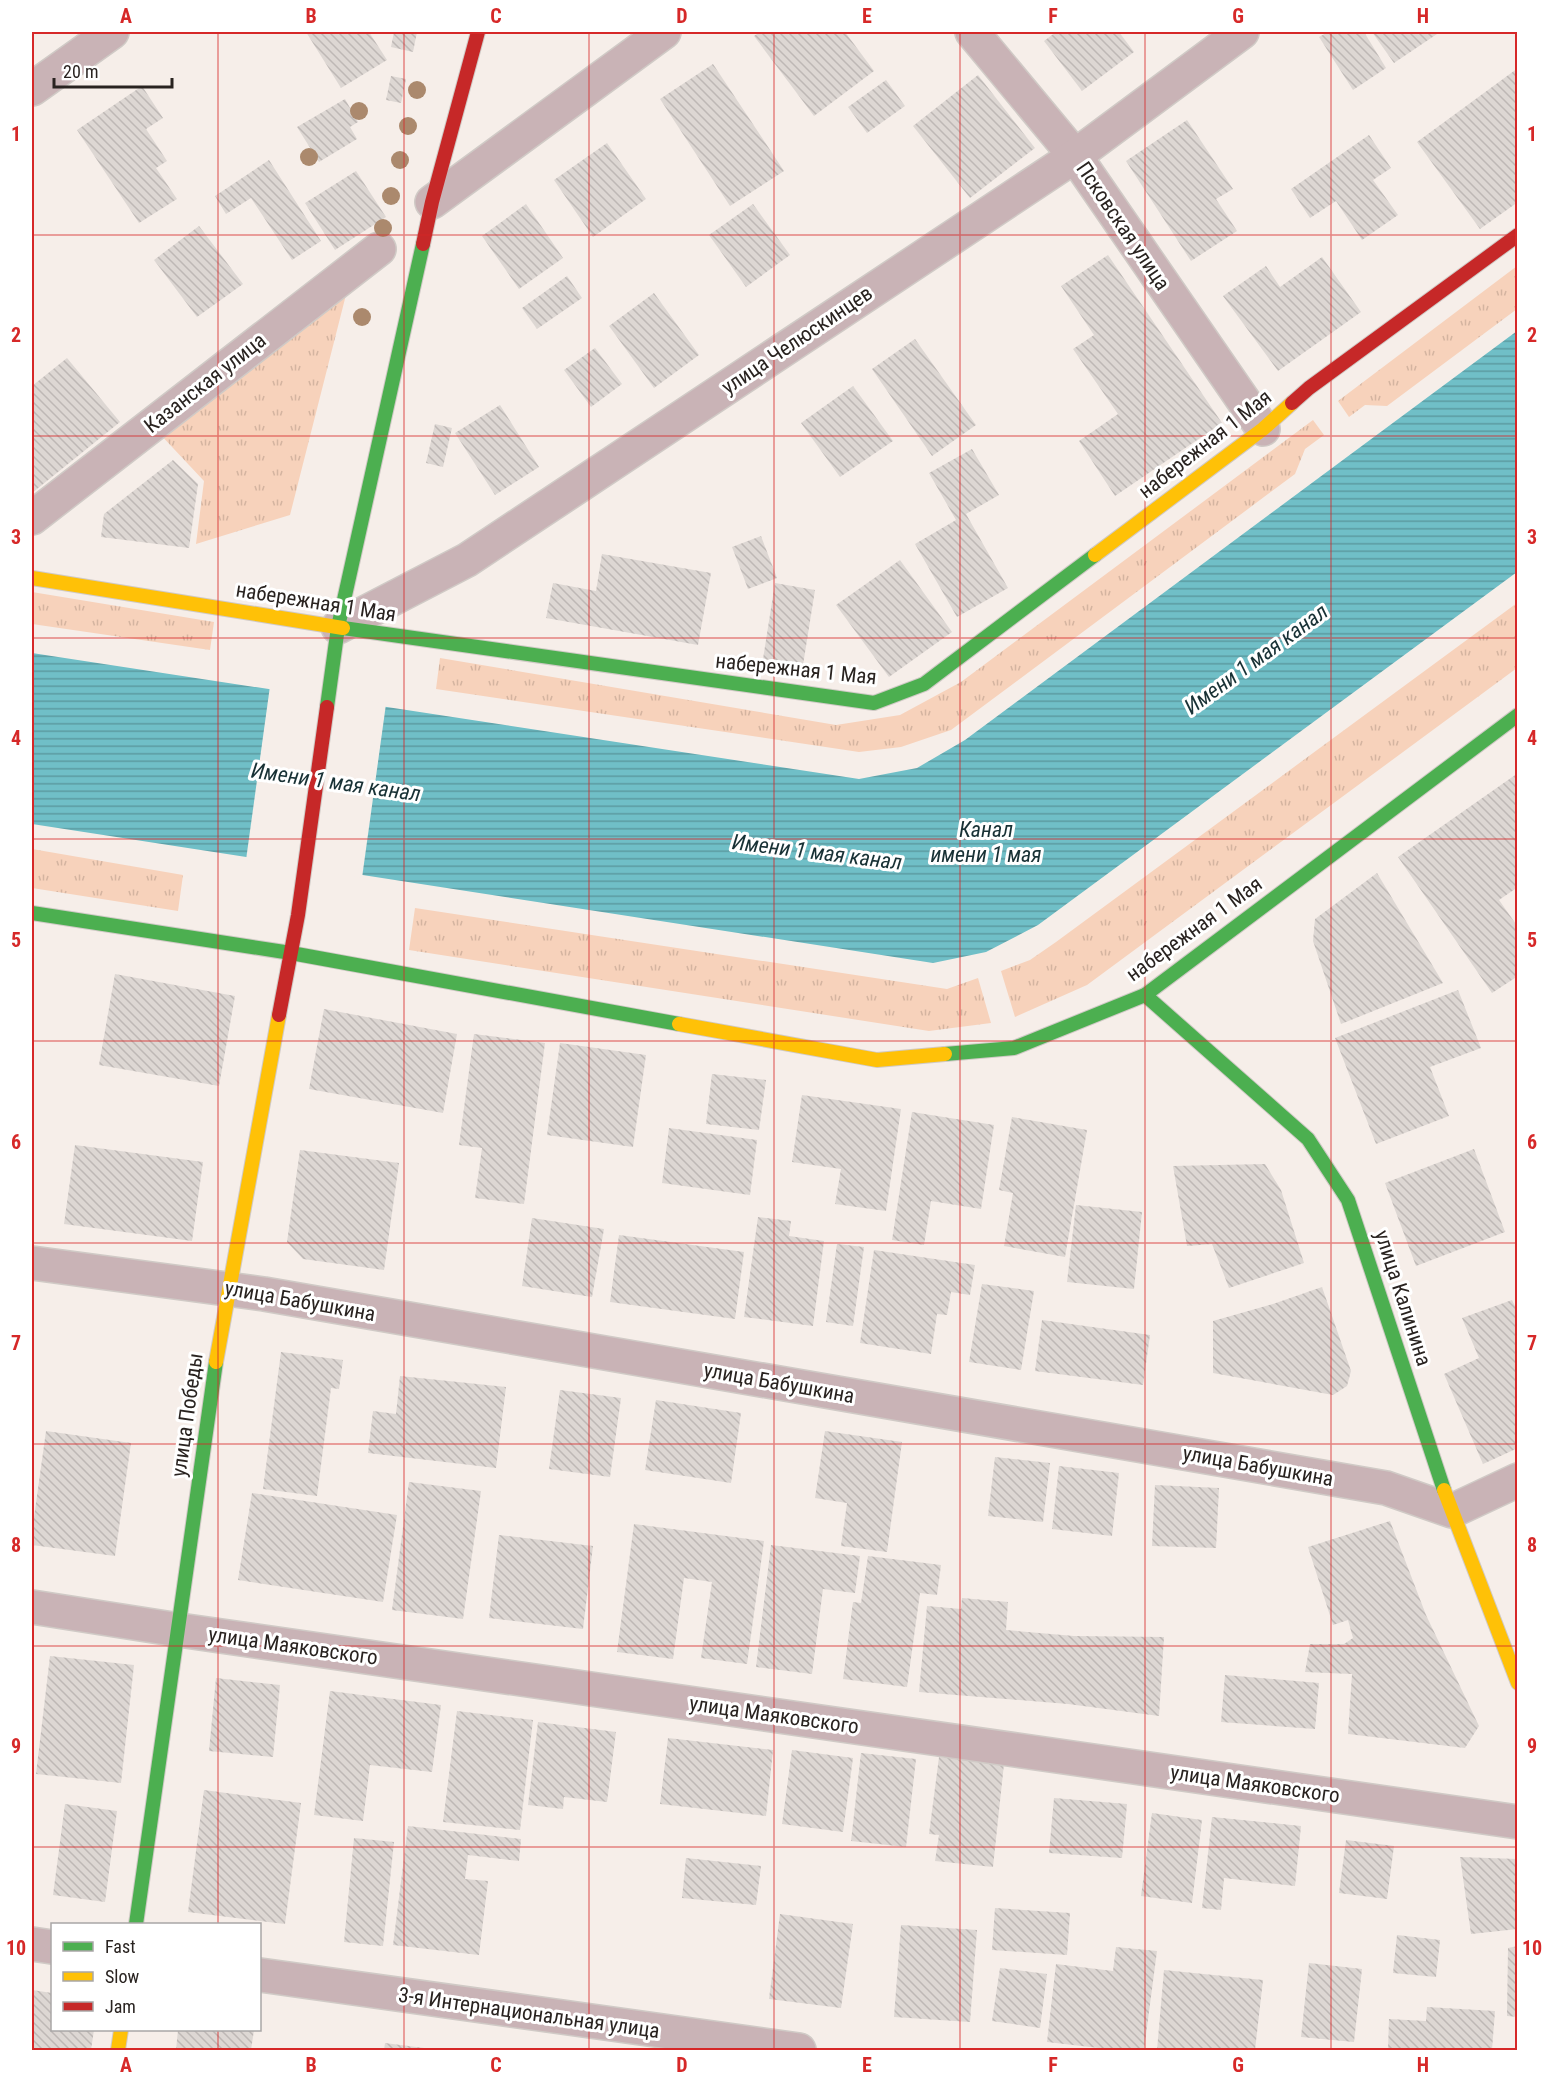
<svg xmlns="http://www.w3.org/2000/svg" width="1549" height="2082" viewBox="0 0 1549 2082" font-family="'Roboto Condensed',sans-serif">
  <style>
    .grass { fill: url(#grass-tufts) }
    .water { fill: url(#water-rules) }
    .pier { fill: #f6eee9 }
    .building { fill: url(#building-back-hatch) }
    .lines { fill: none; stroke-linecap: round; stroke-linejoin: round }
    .street-casing { stroke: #d0cac6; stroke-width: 36 }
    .fast-casing { stroke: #d0cac6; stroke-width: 16 }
    .slow-casing { stroke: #d0cac6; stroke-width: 16 }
    .jam-casing { stroke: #d0cac6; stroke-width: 16 }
    .street { stroke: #c9b3b6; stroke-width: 33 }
    .fast { stroke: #4caf50; stroke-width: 14 }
    .slow { stroke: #ffc107; stroke-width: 14 }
    .jam { stroke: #c62828; stroke-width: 14 }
    .tree { fill: #ab896d }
    .grid { fill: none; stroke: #d62828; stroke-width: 1.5; stroke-opacity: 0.55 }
    .labels { text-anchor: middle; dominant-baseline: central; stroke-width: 6; stroke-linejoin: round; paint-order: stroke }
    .street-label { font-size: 21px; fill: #292320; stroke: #fff }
    .water-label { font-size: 22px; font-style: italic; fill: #183135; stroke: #fff }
    .neatline { fill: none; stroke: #d62828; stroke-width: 2 }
    .grid-label { font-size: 20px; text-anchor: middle; font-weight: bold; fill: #d62828 }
  </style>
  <defs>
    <pattern id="grass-tufts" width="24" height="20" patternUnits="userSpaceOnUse" patternTransform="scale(1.5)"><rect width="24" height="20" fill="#f7d2bb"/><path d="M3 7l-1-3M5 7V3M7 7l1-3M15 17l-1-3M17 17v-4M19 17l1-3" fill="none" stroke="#d4b4a0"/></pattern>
    <pattern id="water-rules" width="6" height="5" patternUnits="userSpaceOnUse" patternTransform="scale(1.5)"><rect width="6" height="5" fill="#70bfc7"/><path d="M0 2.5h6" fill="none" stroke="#5c9ba1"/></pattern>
    <pattern id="building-back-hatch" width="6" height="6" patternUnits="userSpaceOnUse" patternTransform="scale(1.5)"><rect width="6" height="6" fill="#ddd7d3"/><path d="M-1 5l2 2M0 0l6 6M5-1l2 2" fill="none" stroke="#beb8b5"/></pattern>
  </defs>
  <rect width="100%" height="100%" fill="#f6eee9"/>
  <g class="grass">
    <path d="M1517 266V309L1387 406 1365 405 1349 417 1338 401Z"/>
    <path d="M350 279 290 515 196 544 204 481 158 432Z"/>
    <path d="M1313 420 1324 435 1305 449 1295 474 951 730 901 747 859 752 436 689 440 658 836 725 900 715 961 682Z"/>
    <path d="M32 592 214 622 210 650 32 624Z"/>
    <path d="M1517 603V668L1087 985 1015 1017 1001 971 1030 960 1056 942Z"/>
    <path d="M32 849 183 875 178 911 32 888Z"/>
    <path d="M415 908 947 989 978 978 991 1023 929 1031 409 950Z"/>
  </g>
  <path class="water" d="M1517 331V572L1038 925 986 952 933 963 32 824V653L859 779 917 768 965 740Z"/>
  <path class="pier" d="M270 686 386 704 362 878 246 860Z"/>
  <g class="building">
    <path d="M306 32H369L387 60 341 88Z"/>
    <path d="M394 32H417L413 52 391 47Z"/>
    <path d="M760 32H845L874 71 814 116 754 36Z"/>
    <path d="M1056 32H1119L1134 52 1082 91 1044 41Z"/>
    <path d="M1328 32H1364L1386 68 1353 90 1319 37Z"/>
    <path d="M1372 32H1440L1394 63Z"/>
    <path d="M713 64 784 171 730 206 660 99Z"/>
    <path d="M1518 68V202L1480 229 1417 142Z"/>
    <path d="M978 75 1035 148 970 198 913 126Z"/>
    <path d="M391 76 406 79 401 103 386 100Z"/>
    <path d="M886 80 905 106 867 133 848 107Z"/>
    <path d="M142 86 163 118 146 129 167 161 156 168 177 199 139 223 77 130Z"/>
    <path d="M345 99 358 122 350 127 357 139 319 162 297 127Z"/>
    <path d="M1187 120 1233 189 1216 199 1237 231 1191 261 1126 161Z"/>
    <path d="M1369 135 1391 168 1373 180 1398 215 1362 240 1336 201 1310 218 1291 189Z"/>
    <path d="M607 143 646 199 593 237 554 180Z"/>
    <path d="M269 160 321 241 292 260 251 198 226 214 215 196Z"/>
    <path d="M356 171 386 217 335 250 305 203Z"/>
    <path d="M526 204 563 258 519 289 482 236Z"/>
    <path d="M753 204 790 255 746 287 709 235Z"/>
    <path d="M199 226 243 284 197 317 154 260Z"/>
    <path d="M1108 255 1222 423 1115 496 1079 441 1118 414 1073 349 1094 335 1061 286Z"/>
    <path d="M1322 257 1361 312 1278 371 1223 296 1266 266 1280 287Z"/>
    <path d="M567 276 582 298 537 329 522 308Z"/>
    <path d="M654 293 699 355 654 388 609 326Z"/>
    <path d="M915 339 976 425 932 456 872 369Z"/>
    <path d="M595 348 622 384 591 407 564 370Z"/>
    <path d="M67 358 120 422 32 493V386Z"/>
    <path d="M853 386 893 441 840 477 801 423Z"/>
    <path d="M500 405 539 467 495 495 455 433Z"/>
    <path d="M435 424 452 428 443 467 426 463Z"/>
    <path d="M972 449 999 495 966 514 1008 588 957 617 915 544 956 520 929 473Z"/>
    <path d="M173 460 198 484 189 548 101 537 104 514Z"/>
    <path d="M761 536 777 578 748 589 732 547Z"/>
    <path d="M602 554 711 573 698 645 546 618 553 583 596 591Z"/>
    <path d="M900 560 952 632 889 677 836 605Z"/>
    <path d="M775 583 815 590 803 665 763 659Z"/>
    <path d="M1518 773V887L1499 900 1518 927V976L1492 993 1398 857Z"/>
    <path d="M1377 873 1443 983 1341 1024 1313 941 1315 919Z"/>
    <path d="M115 974 235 996 219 1086 99 1065Z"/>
    <path d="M1458 990 1481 1048 1430 1067 1449 1116 1376 1144 1335 1038Z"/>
    <path d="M324 1009 457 1034 443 1113 309 1089Z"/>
    <path d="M474 1034 545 1043 524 1204 475 1198 482 1148 459 1145Z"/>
    <path d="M560 1043 646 1055 633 1147 547 1135Z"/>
    <path d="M712 1074 766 1080 759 1130 706 1124Z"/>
    <path d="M802 1095 901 1109 886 1211 835 1204 841 1169 792 1162Z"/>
    <path d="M912 1112 994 1125 981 1209 931 1201 924 1245 892 1240Z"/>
    <path d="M1012 1117 1087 1130 1065 1257 1004 1246 1013 1193 999 1190Z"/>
    <path d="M669 1128 757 1140 750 1195 662 1183Z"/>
    <path d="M75 1145 203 1162 192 1241 64 1224Z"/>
    <path d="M1474 1149 1505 1232 1416 1266 1385 1183Z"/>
    <path d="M300 1150 399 1163 384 1270 303 1259 287 1242Z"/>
    <path d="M1265 1164 1281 1190 1304 1263 1229 1288 1212 1244 1187 1246 1173 1166Z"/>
    <path d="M1076 1205 1142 1212 1134 1289 1067 1282Z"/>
    <path d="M758 1217 791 1221 789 1236 824 1241 813 1326 744 1317Z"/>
    <path d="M532 1218 604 1229 592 1297 522 1286Z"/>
    <path d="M619 1235 744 1252 735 1319 610 1302Z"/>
    <path d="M837 1244 864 1247 853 1326 826 1322Z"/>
    <path d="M874 1250 975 1265 970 1295 951 1292 947 1315 937 1314 931 1354 860 1343Z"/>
    <path d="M982 1284 1034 1291 1021 1370 969 1362Z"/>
    <path d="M1322 1287 1351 1371 1347 1386 1333 1395 1213 1373V1321L1273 1304Z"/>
    <path d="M1512 1300 1518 1312V1448L1483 1464 1444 1374 1479 1358 1462 1318Z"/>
    <path d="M1042 1320 1150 1335 1143 1385 1035 1371Z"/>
    <path d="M281 1352 343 1360 339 1389 331 1388 317 1496 263 1489Z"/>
    <path d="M400 1376 506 1387 496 1468 368 1453 373 1411 396 1414Z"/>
    <path d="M560 1390 621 1398 610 1477 549 1469Z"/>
    <path d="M656 1400 741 1413 731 1483 645 1470Z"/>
    <path d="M46 1431 131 1443 115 1556 32 1545V1532Z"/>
    <path d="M825 1431 902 1442 887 1552 841 1546 847 1503 815 1498Z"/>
    <path d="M995 1457 1050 1463 1043 1522 988 1516Z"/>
    <path d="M1059 1466 1119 1473 1112 1536 1052 1529Z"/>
    <path d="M409 1482 481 1491 463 1619 392 1610Z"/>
    <path d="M1155 1485 1219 1488 1216 1548 1152 1546Z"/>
    <path d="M252 1493 397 1515 383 1602 238 1580Z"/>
    <path d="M1390 1521 1426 1615 1479 1726 1465 1748 1348 1734 1352 1674 1305 1672 1310 1644H1344L1353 1638 1348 1620 1333 1625 1308 1547Z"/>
    <path d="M634 1524 764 1541 747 1664 701 1658 712 1582 684 1578 673 1659 617 1652Z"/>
    <path d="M499 1535 593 1546 583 1629 489 1618Z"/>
    <path d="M771 1545 860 1556 855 1593 823 1589 812 1674 756 1667Z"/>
    <path d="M868 1556 941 1565 937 1595 920 1593 907 1687 843 1679 853 1602 861 1603Z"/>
    <path d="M962 1598 1008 1602 1006 1630 1074 1636 1164 1637 1159 1716 1068 1704 919 1692 927 1606 961 1609Z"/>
    <path d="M50 1656 134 1665 121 1783 36 1774Z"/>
    <path d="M1225 1675 1319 1683 1315 1729 1221 1722Z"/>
    <path d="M216 1678 280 1685 273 1757 209 1751Z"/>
    <path d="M330 1691 441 1705 432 1772 370 1765 363 1821 314 1815Z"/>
    <path d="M457 1711 533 1720 520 1830 443 1822Z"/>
    <path d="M538 1722 616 1732 607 1802 564 1797 563 1809 528 1805Z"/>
    <path d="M668 1738 773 1750 766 1816 660 1804Z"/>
    <path d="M792 1750 853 1758 843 1832 782 1824Z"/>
    <path d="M861 1753 916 1759 906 1847 851 1841Z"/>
    <path d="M939 1757 1004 1764 993 1867 935 1861 939 1835 929 1834Z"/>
    <path d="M204 1790 301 1803 285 1924 188 1912Z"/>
    <path d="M1054 1798 1127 1804 1122 1858 1049 1853Z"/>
    <path d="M65 1804 117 1811 105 1902 53 1895Z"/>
    <path d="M1152 1813 1202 1820 1192 1903 1141 1896Z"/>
    <path d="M1212 1817 1301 1826 1295 1886 1224 1878 1221 1910 1202 1908Z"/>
    <path d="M408 1826 521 1839 519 1861 468 1855 465 1879 488 1881 479 1955 393 1945Z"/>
    <path d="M354 1838 394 1842 383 1946 344 1942Z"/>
    <path d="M1346 1840 1394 1846 1387 1899 1339 1893Z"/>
    <path d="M1460 1857 1518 1859V1929L1471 1934Z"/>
    <path d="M686 1858 761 1866 756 1905 682 1898Z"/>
    <path d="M995 1908 1070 1913 1067 1955 992 1950Z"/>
    <path d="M780 1914 853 1924 841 2008 769 1999Z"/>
    <path d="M901 1925 977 1930 970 2022 894 2017Z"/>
    <path d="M1397 1935 1440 1940 1436 1977 1393 1973Z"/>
    <path d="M1518 1946V2017L1507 2016 1508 1948Z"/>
    <path d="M1116 1947 1157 1951 1144 2050H1116L1047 2042 1056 1964 1113 1971Z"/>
    <path d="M1309 1963 1362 1969 1354 2042 1301 2037Z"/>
    <path d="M1000 1968 1047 1974 1040 2028 992 2021Z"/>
    <path d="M1164 1970 1263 1980 1255 2050H1157Z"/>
    <path d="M32 1990 52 1993V2030H94L91 2050H32L34 2040 32 2039Z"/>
    <path d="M1427 2007 1495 2011 1492 2050H1388L1389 2019 1426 2021Z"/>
    <path d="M178 2030H254L251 2050H176Z"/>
    <path d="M385 2043 432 2049V2050H384Z"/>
  </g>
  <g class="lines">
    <g class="street-casing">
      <g id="street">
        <path d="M972 32 1075 156 1263 429"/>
        <path d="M32 89 112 32"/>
        <path d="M432 202 664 32"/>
        <path d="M32 518 379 249"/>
        <path d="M338 627 467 560 1075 156 1242 32"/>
        <path d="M32 1263 264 1294 1386 1488 1452 1511 1518 1480"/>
        <path d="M32 1607 179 1630 1518 1822"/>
        <path d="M32 1944 52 1947"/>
        <path d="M260 1975 799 2050"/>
      </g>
    </g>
    <g class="fast-casing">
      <g id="fast">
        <path d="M343 628 874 703 924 684 1095 555"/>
        <path d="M327 707 338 627 423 244"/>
        <path d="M32 913 291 953 679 1024"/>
        <path d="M1145 995 1308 1139 1348 1200 1444 1490"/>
        <path d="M945 1054 1014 1048 1145 995 1518 715"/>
        <path d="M136 1924 216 1362"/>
      </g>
    </g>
    <g class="slow-casing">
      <g id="slow">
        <path d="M1095 555 1263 429 1292 403"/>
        <path d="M32 578 343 628"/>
        <path d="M679 1024 877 1060 945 1054"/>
        <path d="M216 1362 279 1015"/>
        <path d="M1444 1490 1518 1683"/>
        <path d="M118 2050 121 2030"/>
      </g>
    </g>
    <g class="jam-casing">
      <g id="jam">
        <path d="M423 244 432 202 478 32"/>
        <path d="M1292 403 1309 388 1518 235"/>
        <path d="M279 1015 298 915 327 707"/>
      </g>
    </g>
    <use href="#street" class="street"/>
    <use href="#fast" class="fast"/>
    <use href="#slow" class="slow"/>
    <use href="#jam" class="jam"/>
  </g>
  <g class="tree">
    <circle cx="417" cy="90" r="9"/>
    <circle cx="359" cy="111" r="9"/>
    <circle cx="408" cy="126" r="9"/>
    <circle cx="309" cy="157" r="9"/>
    <circle cx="400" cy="160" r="9"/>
    <circle cx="391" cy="196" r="9"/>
    <circle cx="383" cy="228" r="9"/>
    <circle cx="362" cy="317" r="9"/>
  </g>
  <path class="grid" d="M218 32V1924M404 32V2050M589 32V2050M774 32V2050M960 32V2050M1145 32V2050M1331 32V2050M32 235H1518M32 436H1518M32 638H1518M32 839H1518M32 1041H1518M32 1243H1518M32 1444H1518M32 1646H1518M32 1847H1518M218 2030V2050"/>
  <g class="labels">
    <g class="street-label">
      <text transform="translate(1123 226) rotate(56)">Псковская улица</text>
      <text transform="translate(797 340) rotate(-34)">улица Челюскинцев</text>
      <text transform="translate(205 383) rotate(-38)">Казанская улица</text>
      <text transform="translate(1205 444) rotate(-38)">набережная 1 Мая</text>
      <text transform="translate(316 602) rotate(9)">набережная 1 Мая</text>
      <text transform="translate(796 669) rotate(6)">набережная 1 Мая</text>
      <text transform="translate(1194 929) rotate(-36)">набережная 1 Мая</text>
      <text transform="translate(1403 1298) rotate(72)">улица Калинина</text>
      <text transform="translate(300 1301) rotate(10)">улица Бабушкина</text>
      <text transform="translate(779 1383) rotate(10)">улица Бабушкина</text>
      <text transform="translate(187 1415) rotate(-82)">улица Победы</text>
      <text transform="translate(1258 1466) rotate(10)">улица Бабушкина</text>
      <text transform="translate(293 1646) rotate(8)">улица Маяковского</text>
      <text transform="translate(774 1715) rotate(8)">улица Маяковского</text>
      <text transform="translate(1255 1784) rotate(8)">улица Маяковского</text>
      <text transform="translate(529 2013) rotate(8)">3-я Интернациональная улица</text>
    </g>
    <g class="water-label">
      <text transform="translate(1256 659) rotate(-36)">Имени 1 мая канал</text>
      <text transform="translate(336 782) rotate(8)">Имени 1 мая канал</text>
      <text x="986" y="829">Канал<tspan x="986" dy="25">имени 1 мая</tspan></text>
      <text transform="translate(817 852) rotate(7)">Имени 1 мая канал</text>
    </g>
  </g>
  <rect width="1549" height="2082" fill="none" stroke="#ffffff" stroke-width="66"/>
  <rect x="51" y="1923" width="210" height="108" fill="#ffffff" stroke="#a9a7a6" stroke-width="1.5"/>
  <rect x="63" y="1942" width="30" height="9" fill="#4caf50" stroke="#a9a7a6" stroke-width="1.5"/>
  <text x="105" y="1953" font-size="18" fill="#292320">Fast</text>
  <rect x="63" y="1972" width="30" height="9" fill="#ffc107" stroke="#a9a7a6" stroke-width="1.5"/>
  <text x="105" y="1983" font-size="18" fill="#292320">Slow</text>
  <rect x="63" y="2002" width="30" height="9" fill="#c62828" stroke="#a9a7a6" stroke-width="1.5"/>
  <text x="105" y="2013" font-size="18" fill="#292320">Jam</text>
  <path d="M54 78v9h118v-9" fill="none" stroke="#292320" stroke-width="3"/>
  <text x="63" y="78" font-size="18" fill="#292320" stroke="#ffffff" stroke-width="4.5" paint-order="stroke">20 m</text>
  <rect x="33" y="33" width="1483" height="2016" class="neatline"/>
  <g class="grid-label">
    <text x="126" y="23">A</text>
    <text x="311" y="23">B</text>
    <text x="496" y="23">C</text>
    <text x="682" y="23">D</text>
    <text x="867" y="23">E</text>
    <text x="1053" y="23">F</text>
    <text x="1238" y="23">G</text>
    <text x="1423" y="23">H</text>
    <text x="16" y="141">1</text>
    <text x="1532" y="141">1</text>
    <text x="16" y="342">2</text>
    <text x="1532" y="342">2</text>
    <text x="16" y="544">3</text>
    <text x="1532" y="544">3</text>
    <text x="16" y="745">4</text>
    <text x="1532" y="745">4</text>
    <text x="16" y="947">5</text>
    <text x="1532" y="947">5</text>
    <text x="16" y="1149">6</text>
    <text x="1532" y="1149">6</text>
    <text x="16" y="1350">7</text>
    <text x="1532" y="1350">7</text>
    <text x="16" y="1552">8</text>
    <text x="1532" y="1552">8</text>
    <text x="16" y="1753">9</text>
    <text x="1532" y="1753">9</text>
    <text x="16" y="1955">10</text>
    <text x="1532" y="1955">10</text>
    <text x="126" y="2072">A</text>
    <text x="311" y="2072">B</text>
    <text x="496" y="2072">C</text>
    <text x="682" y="2072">D</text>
    <text x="867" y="2072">E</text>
    <text x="1053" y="2072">F</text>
    <text x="1238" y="2072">G</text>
    <text x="1423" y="2072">H</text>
  </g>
</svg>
